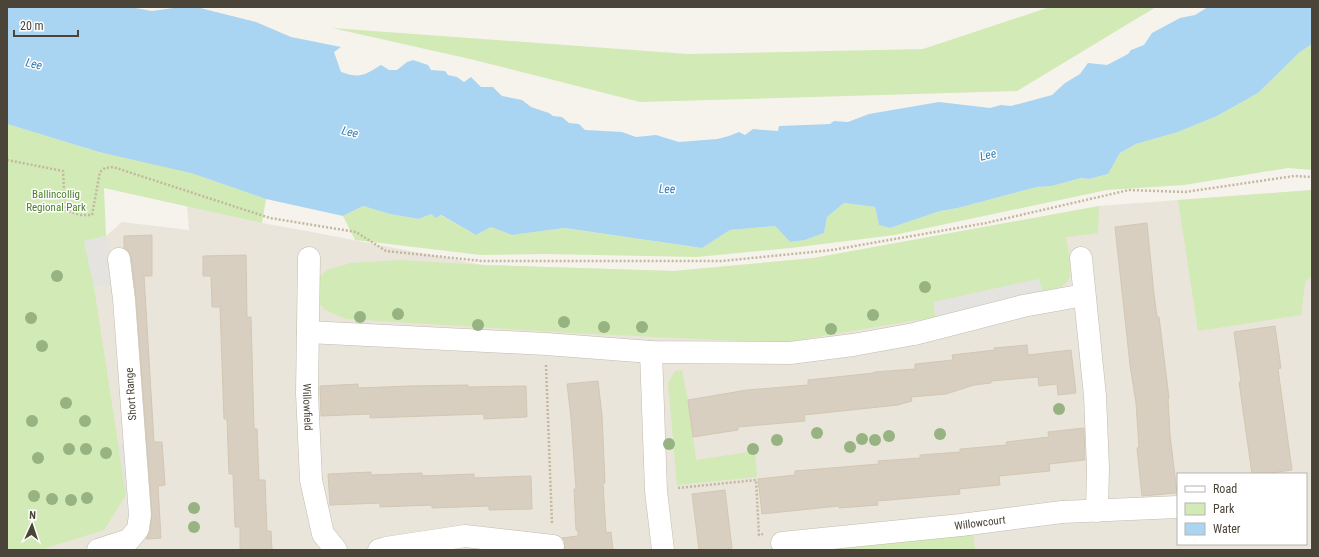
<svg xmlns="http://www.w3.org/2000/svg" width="1319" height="557" viewBox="0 0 1319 557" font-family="'Roboto Condensed',sans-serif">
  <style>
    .residential { fill: #eae5da; fill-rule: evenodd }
    .green { fill: #d2eab5 }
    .parking { fill: #e5e3e0 }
    .water { fill: #a9d4f2 }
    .building { fill: #d8cfc1; stroke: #d3c7b4 }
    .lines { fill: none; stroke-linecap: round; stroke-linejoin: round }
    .street-casing { stroke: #c2bbae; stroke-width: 23 }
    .path { stroke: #c4b79f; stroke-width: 2.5; stroke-dasharray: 2 2; stroke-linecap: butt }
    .street { stroke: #fff; stroke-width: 22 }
    .tree { fill: #97b381 }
    .labels { text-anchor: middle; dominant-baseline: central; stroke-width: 3; stroke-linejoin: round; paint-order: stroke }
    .park-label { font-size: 11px; fill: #4a7f2a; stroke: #fff }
    .street-label { font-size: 11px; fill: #4b4439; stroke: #fff }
    .water-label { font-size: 12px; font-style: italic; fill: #2e7ab2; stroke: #fff }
  </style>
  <rect width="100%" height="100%" fill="#f6f3ec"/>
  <path class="residential" d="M1312 190V550H7L84 241 106 236 122 222 189 230 187 206 262 223 312 232 483 265 674 271 814 258 1099 206ZM1178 474H1306V544H1178Z"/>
  <g class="green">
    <path d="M1050 7H1156L1017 91 640 102 470 59 332 28 688 54 923 49Z"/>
    <path d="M1312 44V170L1288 168 1184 185 1107 190 894 235 791 248 697 257 546 254 481 255 355 240 343 216 363 206 390 214 418 219 432 214 440 215 476 235 491 227 512 235 563 228 702 248 730 230 775 226 790 242 805 240 824 233 827 217 844 203 875 207 879 225 890 228 940 211 958 208 1037 187 1052 186 1081 178 1089 179 1108 174 1120 153 1136 144 1178 132 1217 116 1258 93 1300 52Z"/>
    <path d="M7 124 99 152 180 169 266 199 262 223 104 188 106 236 84 241 94 287 126 495 104 530 40 550H7Z"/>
    <path d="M1312 190V275L1305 283 1301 315 1198 331 1178 200Z"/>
    <path d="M1099 206 1098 233 1066 237C1068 250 1076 277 1064 285 1059 289 1049 289 1042 291L1039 279 934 302 935 317 781 343 573 333 346 319 325 310 314 298V282L327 270 351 263 400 260 483 265 674 271 814 258Z"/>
    <path d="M682 370 688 400 696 460 755 451 757 477 677 485 668 383 675 371Z"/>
    <path d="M973 531 975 550H836V548Z"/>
  </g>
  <g class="parking">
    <path d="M106 236 117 284 94 287 84 241Z"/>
    <path d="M1039 279 1042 291 935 317 934 302Z"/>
    <path d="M131 441 135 495H126L118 443Z"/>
  </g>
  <path class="water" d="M7 7H130L152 11 181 7H196L256 22 291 37 341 47 334 52 341 72C361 79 364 75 381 65L389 70H397L407 62 413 60 428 65 431 70 445 71 448 75 457 77 464 82 471 77 481 87H493L502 96 522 100 531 107 549 113 553 116 562 117 569 123 579 124 585 130 622 132 636 137 656 135 679 142 717 139 729 136 739 132 745 135 753 129 778 131 779 126 830 124 834 121 848 122 869 114 939 102 990 108 1001 105 1011 106 1052 95 1065 83 1080 74 1088 63 1107 65 1128 54 1131 50 1144 45 1152 33 1180 18 1195 15 1208 7H1312V44L1300 52 1258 93 1217 116 1178 132 1136 144 1120 153 1108 174 1089 179 1081 178 1052 186 1037 187 958 208 940 211 890 228 879 225 875 207 844 203 827 217 824 233 805 240 790 242 775 226 730 230 702 248 564 228 512 235 491 227 476 235 441 215 435 218 432 214 418 219 390 214 363 206 343 216 266 199 191 173 99 152 7 124Z"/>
  <g class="building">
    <path d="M1147 223 1154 294 1157 317H1159L1169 398H1168L1170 435 1177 493 1142 496 1137 448 1139 447 1136 403 1130 365 1115 227Z"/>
    <path d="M152 235V276H144L154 442H162L165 485 158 486 161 538 146 539 150 531 152 514 136 298 131 257 129 252 124 248V236Z"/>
    <path d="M246 255 247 317H251L254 429H257L259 480H265L267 531H271L272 550H240V527H235L233 474H229L227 419H224L220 307H212L211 276H203V256Z"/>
    <path d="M1275 326 1281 368 1278 369 1292 470 1265 474H1252L1239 382H1241L1234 332Z"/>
    <path d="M1027 345 1028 355 1071 350 1076 393 1058 395 1057 384 1039 386 1038 377 991 381V383L974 385 946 394 911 397 912 401 898 405 804 415 805 421 738 427V430L693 437 688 400 747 390 808 385V380L874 373V372L915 369V364L953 360 952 355 995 350 994 348Z"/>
    <path d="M598 381 602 415 605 483H603L606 533 611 532 613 550H564L565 541 562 538 578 536V530H576L574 489H576L571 418 567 384Z"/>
    <path d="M358 384V388L410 386 468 385V387L526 386 527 417 484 419V414L370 418V414L321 416 320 386Z"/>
    <path d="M1084 428 1085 460 1049 464 1050 471 999 476 1000 485 959 489 960 494 877 501 878 505 839 508V506L762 514 758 479 795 475V471L879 464 878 461 920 458V455L960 452V449L1007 445 1006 442 1049 437 1048 432Z"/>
    <path d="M371 472V475L422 473V476L474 474V478L531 476 532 509 489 510V506L432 508V505L380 507V503L330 505 328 474Z"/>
    <path d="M725 490 732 548 719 550H699L692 494Z"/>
  </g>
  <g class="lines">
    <g class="street-casing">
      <g id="street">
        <path id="s1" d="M309 258 307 393 311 480 323 534 336 550"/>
        <path d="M1081 258 1095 396 1098 468 1097 511"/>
        <path d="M308 332 546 344 651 352 790 353 853 345 914 334 1023 306 1084 295"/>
        <path d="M651 352 656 491 663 550"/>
        <path id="s2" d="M782 543 961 525 1062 512 1178 507"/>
        <path d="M98 550 129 540 138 529 140 515 124 299 119 259"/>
        <path d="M379 550 386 548 465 536 553 546"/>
      </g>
    </g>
    <g class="path">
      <path d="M7 160 63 171 65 210 80 215H92L100 172 105 168 113 167 270 218 356 232 386 251 482 261H722L832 250 986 223 1129 190 1185 192 1294 176 1312 177"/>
      <path d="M546 365 552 524"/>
      <path d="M678 488 756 480 759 535 763 534"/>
    </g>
    <use href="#street" class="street"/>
  </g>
  <g class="tree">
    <circle cx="57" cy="276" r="6"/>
    <circle cx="925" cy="287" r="6"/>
    <circle cx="398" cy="314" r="6"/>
    <circle cx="873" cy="315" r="6"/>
    <circle cx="360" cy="317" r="6"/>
    <circle cx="31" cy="318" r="6"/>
    <circle cx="564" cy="322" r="6"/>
    <circle cx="478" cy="325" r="6"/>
    <circle cx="604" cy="327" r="6"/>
    <circle cx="642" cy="327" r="6"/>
    <circle cx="831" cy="329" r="6"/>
    <circle cx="42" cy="346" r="6"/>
    <circle cx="66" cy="403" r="6"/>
    <circle cx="1059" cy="409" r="6"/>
    <circle cx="32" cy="421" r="6"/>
    <circle cx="85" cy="421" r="6"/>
    <circle cx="817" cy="433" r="6"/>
    <circle cx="940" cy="434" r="6"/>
    <circle cx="889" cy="436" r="6"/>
    <circle cx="862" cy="439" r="6"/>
    <circle cx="777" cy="440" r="6"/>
    <circle cx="875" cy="440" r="6"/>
    <circle cx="669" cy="444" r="6"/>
    <circle cx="850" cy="447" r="6"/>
    <circle cx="69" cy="449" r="6"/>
    <circle cx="86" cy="449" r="6"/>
    <circle cx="753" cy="449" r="6"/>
    <circle cx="106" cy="453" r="6"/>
    <circle cx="38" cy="458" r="6"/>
    <circle cx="34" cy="496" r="6"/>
    <circle cx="87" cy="498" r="6"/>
    <circle cx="52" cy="499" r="6"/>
    <circle cx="71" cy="500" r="6"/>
    <circle cx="194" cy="508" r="6"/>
    <circle cx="194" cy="527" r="6"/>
  </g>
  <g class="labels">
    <g class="park-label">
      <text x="56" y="194">Ballincollig<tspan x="56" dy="13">Regional Park</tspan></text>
    </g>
    <g class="street-label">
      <text transform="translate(131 394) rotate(-94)">Short Range</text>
      <text stroke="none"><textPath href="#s1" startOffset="149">Willowfield</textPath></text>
      <text stroke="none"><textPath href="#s2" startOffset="199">Willowcourt</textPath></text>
    </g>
    <g class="water-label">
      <text transform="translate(34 64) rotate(13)">Lee</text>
      <text transform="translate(350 132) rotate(14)">Lee</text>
      <text transform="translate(988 155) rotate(-14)">Lee</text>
      <text transform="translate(667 189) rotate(1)">Lee</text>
    </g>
  </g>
  <rect width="1319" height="557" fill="none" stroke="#4b4439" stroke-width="16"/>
  <rect x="1177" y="473" width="130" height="72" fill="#ffffff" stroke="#b7b4b0"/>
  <rect x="1185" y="486" width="20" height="6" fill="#ffffff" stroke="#b7b4b0"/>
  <text x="1213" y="493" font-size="12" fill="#4b4439">Road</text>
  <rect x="1185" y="503" width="20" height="12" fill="#d2eab5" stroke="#b7b4b0"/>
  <text x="1213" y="513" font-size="12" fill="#4b4439">Park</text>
  <rect x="1185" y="523" width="20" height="12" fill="#a9d4f2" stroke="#b7b4b0"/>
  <text x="1213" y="533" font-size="12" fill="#4b4439">Water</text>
  <g transform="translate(32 525) rotate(3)" stroke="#ffffff" stroke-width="3" paint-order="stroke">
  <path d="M0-3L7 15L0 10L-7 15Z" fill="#4b4439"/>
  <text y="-6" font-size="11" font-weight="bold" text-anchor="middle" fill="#4b4439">N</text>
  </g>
  <path d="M14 30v6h64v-6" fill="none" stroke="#4b4439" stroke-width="2"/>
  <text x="20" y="30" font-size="12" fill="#4b4439" stroke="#ffffff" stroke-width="3" paint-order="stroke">20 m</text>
</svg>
